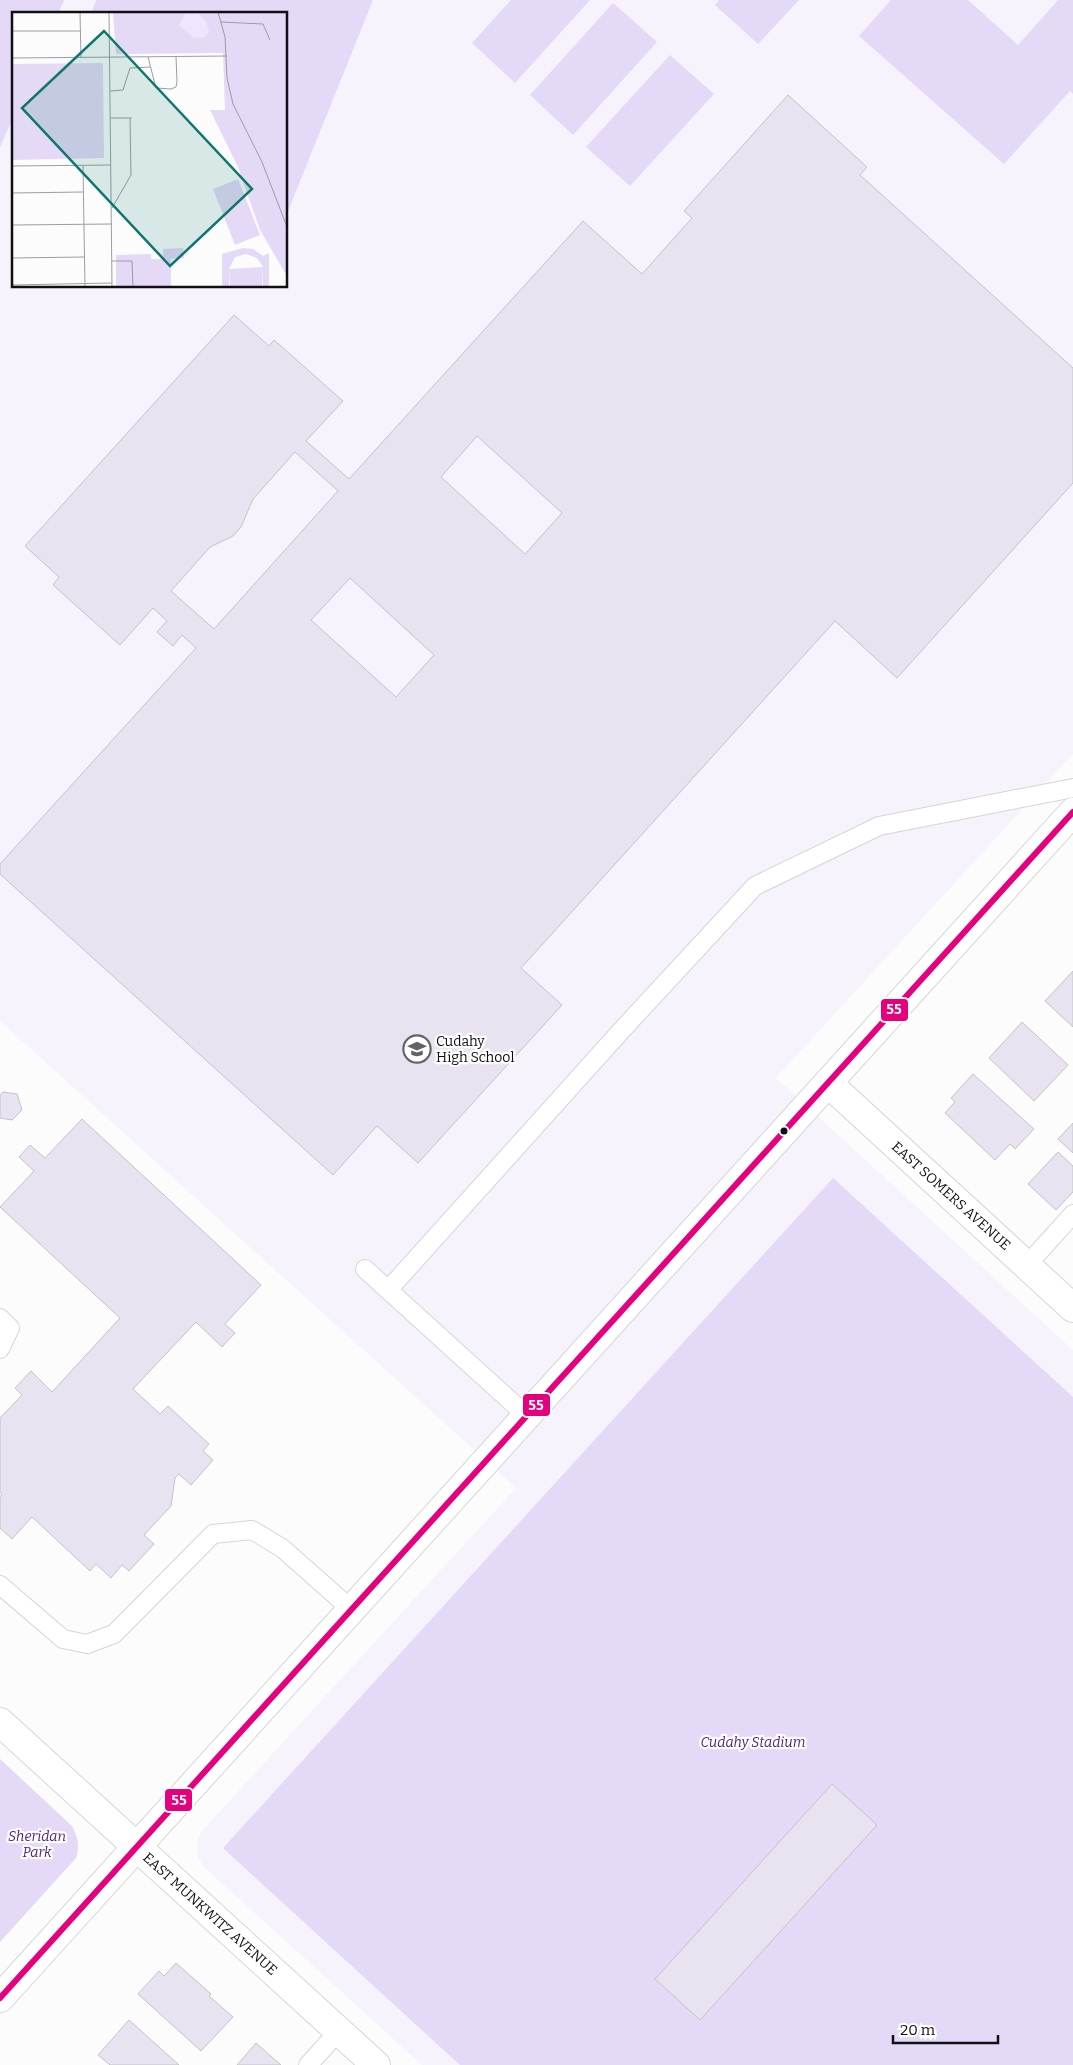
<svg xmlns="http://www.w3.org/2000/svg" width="1073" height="2065" viewBox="0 0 1073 2065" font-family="Bitter,serif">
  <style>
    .built { fill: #f6f3fc }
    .green { fill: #e4d9f6 }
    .building { fill: #e9e3f1; stroke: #c3c3c5; fill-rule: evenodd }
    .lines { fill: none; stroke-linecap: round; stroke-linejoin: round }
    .lane-casing { stroke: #d5d5d6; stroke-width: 20 }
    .street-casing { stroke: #d5d5d6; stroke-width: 30 }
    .secondary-casing { stroke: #d5d5d6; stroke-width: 30 }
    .lane { stroke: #fff; stroke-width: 18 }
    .street { stroke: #fff; stroke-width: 28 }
    .secondary { stroke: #fff; stroke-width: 28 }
    .bus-1-casing { stroke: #fff; stroke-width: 10 }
    .bus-1 { stroke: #e5007d; stroke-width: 6 }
    .bus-dot { fill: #100f12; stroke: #fff; stroke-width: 2 }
    .labels { text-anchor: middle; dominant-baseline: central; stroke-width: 4.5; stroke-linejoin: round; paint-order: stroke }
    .poi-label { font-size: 14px; fill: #100f12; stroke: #fff; text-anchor: start }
    .street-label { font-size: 14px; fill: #100f12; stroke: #fff }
    .park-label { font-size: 14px; font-style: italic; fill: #4f1f80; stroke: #fff }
    .inset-road { fill: none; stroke: #9e9d9f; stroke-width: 1 }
    .view { fill: #0f766e; fill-opacity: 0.15; stroke: #0f766e; stroke-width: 2.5 }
    .inset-edge { fill: none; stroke: #100f12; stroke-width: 2.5 }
    .line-badge { stroke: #fff; stroke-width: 2 }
    .badge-label { font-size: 14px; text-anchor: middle; font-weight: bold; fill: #fff }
  </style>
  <rect width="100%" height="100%" fill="#fcfcfd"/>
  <path class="built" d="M64 0H1058L1018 45 1073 94V754L776 1078 1073 1350V2065H422L203 1866 197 1855V1843L201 1832 516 1488 0 1021V147L14 116V286H286V14H58Z"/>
  <g class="green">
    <path d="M0 0H64L58 14H14V116L0 147Z"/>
    <path d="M96 0H373L286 216V14H91Z"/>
    <path d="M511 0H590L515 83 472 43Z"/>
    <path d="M719 0H799L758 44 715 5Z"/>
    <path d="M891 0H968L1018 45 1058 0H1073V94L1070 91 1004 164 859 36Z"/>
    <path d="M613 3 657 42 573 135 530 95Z"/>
    <path d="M670 55 714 94 630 186 586 147Z"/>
    <path d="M833 1178 1073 1397V2065H460L223 1848Z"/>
    <path d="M0 1759 72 1826C78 1838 80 1845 76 1858L0 1942Z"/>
  </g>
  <g class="building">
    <path d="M788 95 867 167 860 175 1073 368V483L897 678 835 621 521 968 562 1005 418 1163 377 1126 333 1175 0 874V864L196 648 182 635 173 646 157 632 167 621 153 608 120 645 53 585 59 577 25 546 234 315 269 346 274 340 343 401 306 441 349 479 583 221 642 274 692 218 684 211ZM477 436 562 513 525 554 441 477ZM295 452 338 491 214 629 171 591 210 547 233 536 241 527 253 499ZM350 578 434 655 396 697 311 620Z"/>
    <path d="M1073 971V1027L1045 1001Z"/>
    <path d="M1022 1022 1068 1065 1034 1101 989 1058Z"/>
    <path d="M973 1074 1034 1129 1015 1149 1010 1144 995 1160 945 1113 955 1102 951 1098Z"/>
    <path d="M3 1092 17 1094 22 1110 12 1120 0 1118V1095Z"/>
    <path d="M82 1119 261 1285 225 1324 235 1333 222 1347 196 1322 133 1389 160 1414 168 1406 209 1444 203 1451 213 1460 191 1485 179 1474 175 1478 171 1506 144 1535 154 1544 129 1571 122 1565 111 1578 96 1564 90 1571 32 1517 12 1539 0 1528V1497L2 1494 0 1492V1418L22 1395 15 1388 31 1371 52 1392 120 1318 0 1207 34 1171 19 1157 30 1145 45 1158Z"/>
    <path d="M1073 1123V1153L1058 1139Z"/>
    <path d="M1058 1152 1073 1166V1192L1056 1210 1028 1184Z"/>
    <path d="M832 1784 877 1825 700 2020 655 1979Z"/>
    <path d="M176 1963 211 1994 209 1996 233 2017 201 2051 138 1994 159 1971 164 1976Z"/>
    <path d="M129 2020 179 2065H110L98 2055Z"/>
    <path d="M256 2043 281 2065H237Z"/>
  </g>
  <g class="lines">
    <g class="lane-casing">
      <g id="lane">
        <path d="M1027 1265 1073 1214"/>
        <path d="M365 1269 526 1415"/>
        <path d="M389 1289 620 1032 755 886 879 826 1073 788"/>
        <path d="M0 1318 10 1328 0 1349"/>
        <path d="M0 1585 63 1639 87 1644 114 1634 213 1534 252 1530 282 1548 351 1609"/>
        <path d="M308 2065 339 2031"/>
      </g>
    </g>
    <g class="street-casing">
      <g id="street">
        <path d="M828 1083 1073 1308"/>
        <path d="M0 1722 376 2065"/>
      </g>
    </g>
    <g class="secondary-casing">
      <path id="secondary" d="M0 1998 1073 812"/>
    </g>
    <use href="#lane" class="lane"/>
    <use href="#street" class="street"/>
    <use href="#secondary" class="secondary"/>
    <g class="bus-1-casing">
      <path id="bus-1" d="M0 1998 1073 812"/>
    </g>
    <use href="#bus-1" class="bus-1"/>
  </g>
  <defs>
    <g id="school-ring" transform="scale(1.4375)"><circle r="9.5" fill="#fff" stroke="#636264" stroke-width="1.5"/><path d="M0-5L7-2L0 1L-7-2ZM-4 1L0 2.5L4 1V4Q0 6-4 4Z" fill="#636264"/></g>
  </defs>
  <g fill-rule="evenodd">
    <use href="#school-ring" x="417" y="1049"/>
  </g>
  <circle class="bus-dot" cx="784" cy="1131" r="4.5"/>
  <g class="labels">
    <g class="poi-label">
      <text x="436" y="1041">Cudahy<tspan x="436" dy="16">High School</tspan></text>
    </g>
    <g class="street-label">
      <text transform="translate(951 1196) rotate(42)">EAST SOMERS AVENUE</text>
      <text transform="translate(210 1914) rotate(42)">EAST MUNKWITZ AVENUE</text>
    </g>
    <g class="park-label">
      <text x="753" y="1742">Cudahy Stadium</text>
      <text x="37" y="1836">Sheridan<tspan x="37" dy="16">Park</tspan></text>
    </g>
  </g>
  <g transform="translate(12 12)">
    <rect width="275" height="275" fill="#fcfcfd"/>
    <path d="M101 0H275V264L248 218 226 155 198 98H213L211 41 104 42ZM91 51 92 146 0 148V52ZM226 167 248 223 223 233 201 177ZM171 236 172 246 159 247V275H104V243L139 242V247H151V237ZM231 236 241 237 251 244 257 241V275H251V256L250 275H218L217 257V275H210V242ZM234 242 245 246 251 255 217 257 223 245Z" fill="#e4d9f6" fill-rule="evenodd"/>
    <path d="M174 0H185L194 9 197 19 193 25 182 26 167 14Z" fill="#eee6fe"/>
    <path class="inset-road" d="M68 0 69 46M97 0 100 275M206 0 213 25 215 66 221 92 250 150 275 215M209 10 251 12 258 28M0 19H68M136 45 144 76 159 77 164 75 165 69 164 45M0 46 215 44M98 79 111 78 118 56 139 55M98 106H120M0 154 99 153M71 154 73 275M0 181 71 180M100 196 119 163 118 106M0 213 100 212M0 246 72 245M100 249H120L121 275M0 273 100 271"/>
    <path class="view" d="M92 19 240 177 158 254 10 96Z"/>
    <rect width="275" height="275" class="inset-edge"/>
  </g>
  <g class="line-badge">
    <rect x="880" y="998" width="29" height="24" rx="5" fill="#e5007d"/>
    <rect x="522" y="1393" width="29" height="24" rx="5" fill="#e5007d"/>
    <rect x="164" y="1788" width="29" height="24" rx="5" fill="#e5007d"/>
  </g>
  <g class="badge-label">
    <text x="894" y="1014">55</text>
    <text x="536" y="1410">55</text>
    <text x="179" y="1805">55</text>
  </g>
  <path d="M893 2035v8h105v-8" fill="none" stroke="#100f12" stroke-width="2.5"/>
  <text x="900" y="2035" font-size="15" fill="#100f12" stroke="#ffffff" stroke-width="4" paint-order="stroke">20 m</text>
</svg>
